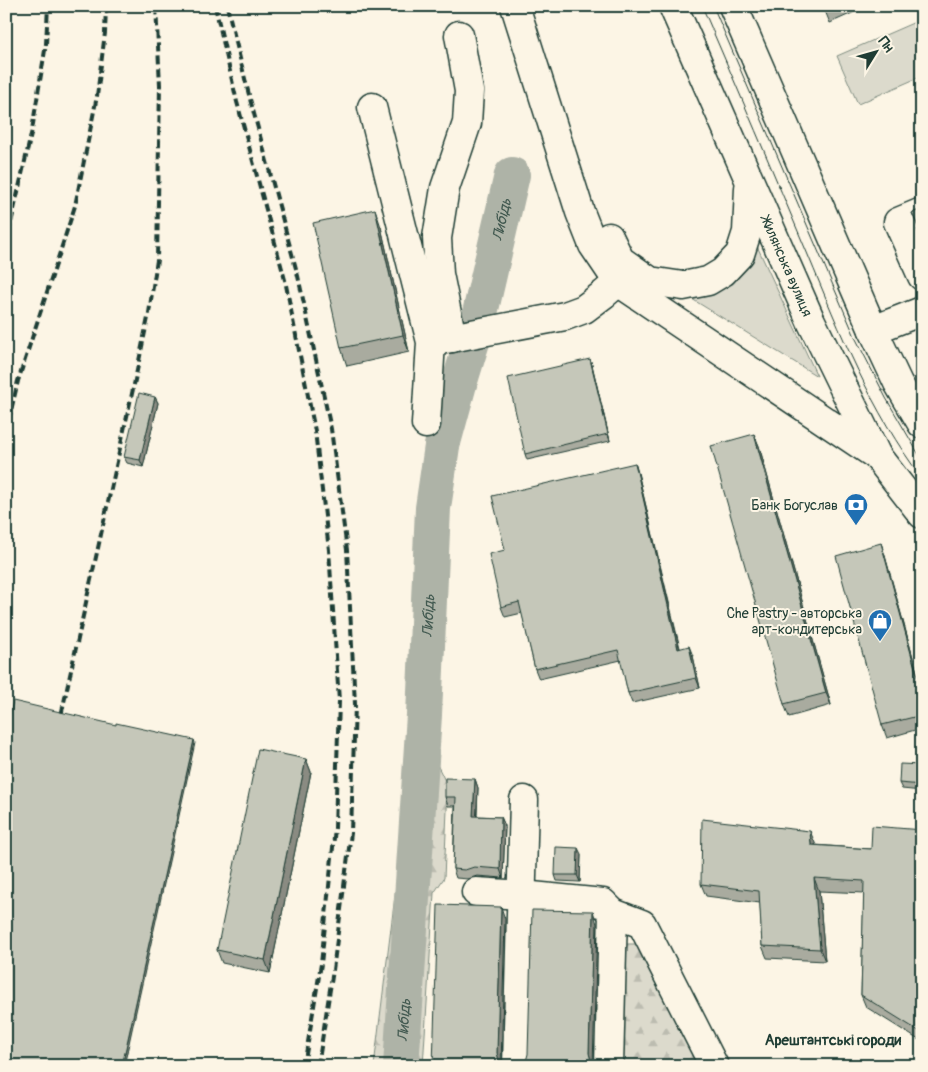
<svg xmlns="http://www.w3.org/2000/svg" width="928" height="1072" viewBox="0 0 928 1072" font-family="Pangolin,sans-serif">
  <style>
    .green { fill: #dcdacc; stroke: #7e8c80 }
    .forest { fill: url(#forest-firs); stroke: #7e8c80 }
    .lines { fill: none; stroke-linecap: round; stroke-linejoin: round }
    .river { stroke: #aeb3a7; stroke-width: 36 }
    .minor-casing { stroke: #1f3d34; stroke-width: 31 }
    .major-casing { stroke: #1f3d34; stroke-width: 31 }
    .minor { stroke: #fcf5e5; stroke-width: 28 }
    .major { stroke: #fcf5e5; stroke-width: 28 }
    .tram { stroke: #1f3d34; stroke-width: 1 }
    .rail { stroke: #1f3d34; stroke-width: 4; stroke-dasharray: 8 4; stroke-linecap: butt }
    .wall { fill: #a9ab9f; stroke: #1f3d34 }
    .shaded-wall { fill: #8a8b82; stroke: #1f3d34 }
    .building { fill: #c5c7b9; stroke: #1f3d34 }
    .labels { text-anchor: middle; dominant-baseline: central; stroke-width: 4; stroke-linejoin: round; paint-order: stroke }
    .street-label { font-size: 14px; fill: #1f3d34; stroke: #fcf5e5 }
    .poi-label { font-size: 14px; fill: #1f3d34; stroke: #fcf5e5; text-anchor: end }
    .water-label { font-size: 15px; font-style: italic; fill: #435a51; stroke: #fcf5e5 }
    .neighbourhood-label { font-size: 15px; font-weight: bold; fill: #1f3d34; stroke: #fcf5e5 }
  </style>
  <defs>
    <pattern id="forest-firs" width="22" height="20" patternUnits="userSpaceOnUse" patternTransform="scale(1.25)"><rect width="22" height="20" fill="#dcdacc"/><path d="M5 1l3.5 6h-7zM16 11l3.5 6h-7z" fill="#bcbcb0"/></pattern>
  </defs>
  <rect width="100%" height="100%" fill="#fcf5e5"/>
  <filter id="ink" filterUnits="userSpaceOnUse"><feTurbulence type="fractalNoise" baseFrequency=".02" numOctaves="2"/><feDisplacementMap in="SourceGraphic" scale="10" xChannelSelector="R" yChannelSelector="G"/><feConvolveMatrix kernelMatrix="1 2 1 2 8 2 1 2 1" color-interpolation-filters="sRGB"/></filter>
  <g filter="url(#ink)">
    <g class="green">
      <path d="M922 19V76L858 104 837 56Z"/>
      <path d="M757 246 817 376 687 296 747 265Z"/>
    </g>
    <g class="forest">
      <path d="M415 751 431 752 448 787 444 878 434 893 423 1066H374L398 871 406 846V808L410 774Z"/>
      <path d="M624 944H641L704 1066H621Z"/>
    </g>
    <g class="lines">
      <path class="river" id="s1" d="M401 1066 424 715 433 508 442 446 459 384 478 322 512 175"/>
      <g class="minor-casing">
        <g id="minor">
          <path d="M372 107 431 342 426 424"/>
          <path d="M922 212 898 222 922 276"/>
          <path d="M873 330 922 311"/>
          <path d="M452 338 439 274 437 238 445 188 467 123 469 91 459 35"/>
          <path d="M435 341 565 316 584 309 604 294 618 282"/>
          <path d="M476 892 522 895 603 903 613 913 642 924 714 1066"/>
          <path d="M517 1066 524 800"/>
          <path d="M609 1066 613 913"/>
        </g>
      </g>
      <g class="major-casing">
        <g id="major">
          <path d="M515 6 580 212 593 245 618 282 877 456"/>
          <path id="s2" d="M673 6 811 321 877 456 922 514"/>
          <path d="M733 6 873 330 898 383 922 424"/>
          <path d="M609 237 620 260 650 281 683 286 708 281 723 272 740 254 747 232 749 188"/>
        </g>
      </g>
      <use href="#minor" class="minor"/>
      <use href="#major" class="major"/>
      <g class="tram">
        <path d="M702 6C738 89 773 172 808 255 840 332 871 411 922 478"/>
        <path d="M713 6 856 339 886 398 922 460"/>
      </g>
      <g class="rail">
        <path d="M215 6 237 102 285 280 315 431 329 550 339 701 335 828 321 964 304 1066"/>
        <path d="M227 6 250 99 298 276 331 429 347 550 355 704 351 833 333 970 318 1066"/>
        <path d="M6 24 10 6"/>
        <path d="M6 245 32 130 46 44 48 6"/>
        <path d="M6 432 18 381 75 206 97 96 105 33 106 6"/>
        <path d="M59 725 135 380 149 313 157 260 160 85 156 6"/>
      </g>
    </g>
    <g class="wall">
      <path d="M823 6H868L830 23Z"/>
      <path d="M922 209V237L912 213Z"/>
      <path d="M381 227 409 352 347 366 341 348Z"/>
      <path d="M590 359 592 365 610 441 527 460 525 454Z"/>
      <path d="M155 397 158 403 143 467 127 463 124 457Z"/>
      <path d="M754 434 759 446 831 705 789 717 784 704Z"/>
      <path d="M635 463 638 473 680 648 693 656 700 688 632 703 628 693 621 660 539 679 535 669 522 613 505 617 501 607 505 550Z"/>
      <path d="M881 543 885 556 922 690V728L887 738 882 725Z"/>
      <path d="M306 759 311 772 270 973 222 963 217 950Z"/>
      <path d="M922 765V791L902 789 899 783Z"/>
      <path d="M475 779 478 788 477 816 501 817 505 826 503 878 477 876 468 879 456 878 453 869 455 806H448L445 797Z"/>
      <path d="M922 830V1042L866 1007 861 995 864 893 819 891 825 961 767 958 762 946 760 903 706 896 701 884 815 843V845L871 849Z"/>
      <path d="M581 854 580 882 557 881 555 875Z"/>
    </g>
    <g class="shaded-wall">
      <path d="M375 209 381 227 409 352 403 335Z"/>
      <path d="M590 359 592 365 610 441 608 434Z"/>
      <path d="M155 397 158 403 143 467 140 460Z"/>
      <path d="M754 434 759 446 831 705 826 693Z"/>
      <path d="M635 463 638 473 682 659 678 649Z"/>
      <path d="M881 543 885 556 922 690V694Z"/>
      <path d="M689 646 693 656 700 688 696 678Z"/>
      <path d="M194 740 195 743 124 1066H122Z"/>
      <path d="M306 759 311 772 270 973 265 960Z"/>
      <path d="M475 779 478 788 476 825 473 816Z"/>
      <path d="M501 817 505 826 503 878 500 869Z"/>
      <path d="M810 831 815 843 816 857 811 845Z"/>
      <path d="M578 848 581 854 580 882 577 875Z"/>
      <path d="M814 878 819 891 825 961 820 949Z"/>
      <path d="M501 907 505 919 501 1066 499 1061 497 1053Z"/>
      <path d="M593 911 597 924 593 1066 591 1061 589 1053Z"/>
    </g>
    <g class="building">
      <path d="M823 6H837L825 11Z"/>
      <path d="M375 209 403 335 341 348 313 223Z"/>
      <path d="M922 209V234L912 213Z"/>
      <path d="M590 359 608 434 525 454 508 378Z"/>
      <path d="M139 393 155 397 140 460 124 457Z"/>
      <path d="M754 434 826 693 784 704 711 446Z"/>
      <path d="M635 463 678 649 689 646 696 678 628 693 618 650 535 669 519 602 501 607 489 554 505 550 492 496Z"/>
      <path d="M881 543 922 694V715L882 725 836 556Z"/>
      <path d="M13 701 116 725V723L194 740 122 1066H6V730Z"/>
      <path d="M258 749 306 759 265 960 217 950Z"/>
      <path d="M900 764 922 765V785L899 783Z"/>
      <path d="M445 778 475 779 473 816 501 817 500 869 474 867 465 870 453 869 456 797H445Z"/>
      <path d="M702 819 810 831 811 845 871 849 872 826 922 830V1033L861 995 864 881 814 878 820 949 762 946 759 891 701 884Z"/>
      <path d="M556 847 578 848 577 875H555Z"/>
      <path d="M438 905 501 907 497 1053 499 1061 503 1066H433Z"/>
      <path d="M532 910 593 911 589 1053 591 1061 594 1064V1066H522L526 1061 528 1054Z"/>
    </g>
  </g>
  <defs>
    <g id="bank-pin" transform="scale(1.25)"><path d="M0 17L-7.5 6A9.5 9.5 0 1 1 7.5 6Z" fill="#1f6fb2" stroke="#fcf5e5"/><path d="M-6-4H6V4H-6ZM0-2.3a2.3 2.3 0 1 0 0 4.6a2.3 2.3 0 1 0 0-4.6Z" fill="#fff"/></g>
    <g id="shop-pin" transform="scale(1.25)"><path d="M0 17L-7.5 6A9.5 9.5 0 1 1 7.5 6Z" fill="#1f6fb2" stroke="#fcf5e5"/><path d="M-5-2.5h2.3a2.7 3.5 0 0 1 5.4 0H5L5.5 6h-11ZM-1.5-2.5h3a1.5 2.3 0 0 0-3 0Z" fill="#fff"/></g>
  </defs>
  <g fill-rule="evenodd">
    <use href="#bank-pin" x="856" y="505"/>
    <use href="#shop-pin" x="880" y="621"/>
  </g>
  <g class="labels">
    <g class="street-label">
      <text stroke="none"><textPath href="#s2" startOffset="284">Жилянська вулиця</textPath></text>
    </g>
    <g class="poi-label">
      <text x="838" y="505">Банк Богуслав</text>
      <text x="862" y="613">Che Pastry - авторська<tspan x="862" dy="16">арт-кондитерська</tspan></text>
    </g>
    <g class="water-label">
      <text stroke="none"><textPath href="#s1" startOffset="856">Либідь</textPath></text>
      <text stroke="none"><textPath href="#s1" startOffset="451">Либідь</textPath></text>
      <text stroke="none"><textPath href="#s1" startOffset="46">Либідь</textPath></text>
    </g>
    <g class="neighbourhood-label">
      <text x="833" y="1040">Арештантські городи</text>
    </g>
  </g>
  <rect width="928" height="1072" fill="none" stroke="#fcf5e5" stroke-width="25"/>
  <rect x="12" y="12" width="903" height="1047" fill="none" stroke="#1f3d34" stroke-width="2" filter="url(#ink)"/>
  <g transform="translate(876 52) rotate(53)" stroke="#fcf5e5" stroke-width="4" paint-order="stroke">
  <path d="M0-4L9 19L0 12L-9 19Z" fill="#1f3d34"/>
  <text y="-8" font-size="14" font-weight="bold" text-anchor="middle" fill="#1f3d34">Пн</text>
  </g>
</svg>
